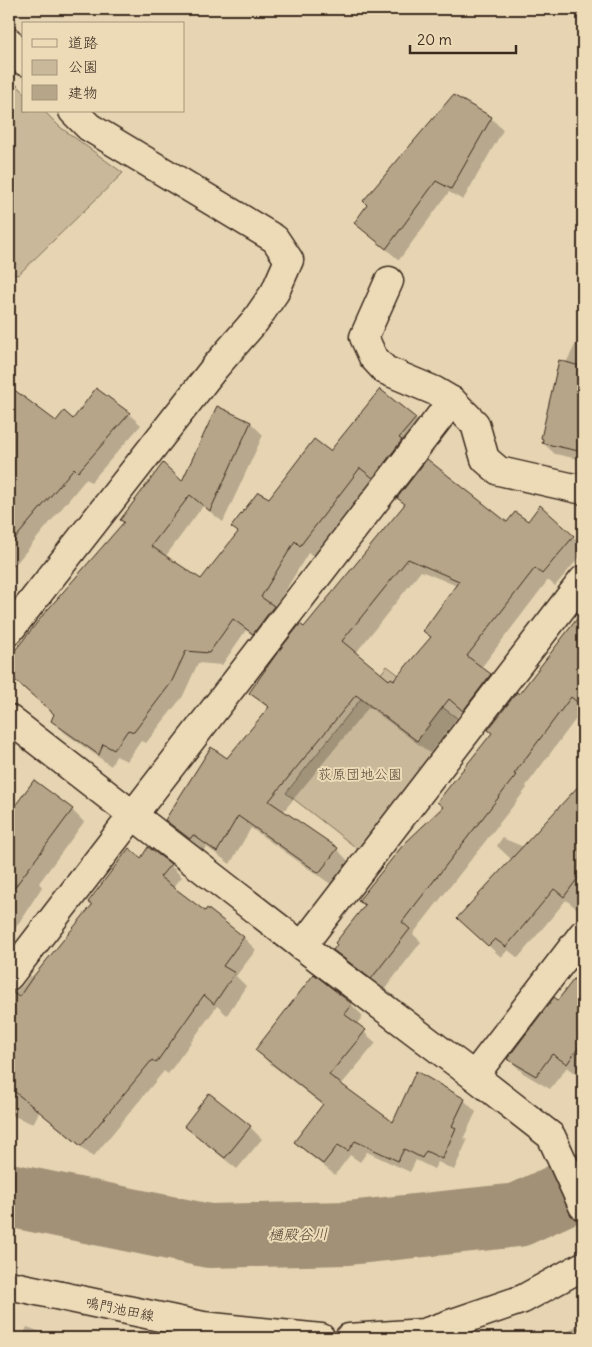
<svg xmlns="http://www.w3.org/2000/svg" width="592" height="1347" viewBox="0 0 592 1347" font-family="Delius,'Klee One',sans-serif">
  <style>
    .green { fill: #c9b899; stroke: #82715c }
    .shadow { fill: #0003; fill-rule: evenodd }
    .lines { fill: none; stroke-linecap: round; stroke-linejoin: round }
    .river { stroke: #a39177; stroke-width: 64 }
    .building { fill: #b6a588; stroke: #3b2a1e; fill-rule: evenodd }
    .street-casing { stroke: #3b2a1e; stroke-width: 31 }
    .primary-casing { stroke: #3b2a1e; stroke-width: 31 }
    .street { stroke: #eddbb8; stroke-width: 28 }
    .primary { stroke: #eddbb8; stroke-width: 28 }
    .labels { text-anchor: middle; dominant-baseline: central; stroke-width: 4; stroke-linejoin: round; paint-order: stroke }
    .park-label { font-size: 14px; fill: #574637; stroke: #eddbb8 }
    .street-label { font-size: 14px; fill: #3b2a1e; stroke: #eddbb8 }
    .water-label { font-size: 15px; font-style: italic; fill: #554434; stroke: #eddbb8 }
  </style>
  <rect width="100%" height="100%" fill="#e6d4b2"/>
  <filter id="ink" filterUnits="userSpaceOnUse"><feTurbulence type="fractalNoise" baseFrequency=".02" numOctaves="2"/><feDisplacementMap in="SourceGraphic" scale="10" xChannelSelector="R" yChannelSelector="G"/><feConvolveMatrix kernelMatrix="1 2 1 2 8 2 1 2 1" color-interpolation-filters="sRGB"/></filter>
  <g filter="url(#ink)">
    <g class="green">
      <path d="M9 77 24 92V111H44L60 127 123 173 18 275 9 272Z"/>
      <path d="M387 666 461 721 359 850 286 793Z"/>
    </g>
    <g class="shadow">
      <path d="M453 97 491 118 503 130 463 200 449 192 399 260 368 234 356 222Z"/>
      <path d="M576 343 583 347V460L555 454 543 443 566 363Z"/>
      <path d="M9 388 56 423 74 421 97 390 129 414 141 425 91 482 86 479 9 572 10 573 9 574Z"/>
      <path d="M218 408 251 423 263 435 223 522 203 506 165 557 202 581 269 500 330 453 415 418 427 431 386 490 373 479 313 557 308 553 275 608 286 619 266 646 246 630 222 665 198 663 183 696 146 743 141 741 127 761 116 756 111 766 65 733 52 720 55 715 9 675V660L44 616 183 483Z"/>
      <path d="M399 498 508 523H528L573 537 583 546V553L555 586 548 580 481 668 490 675 503 687 476 722 462 711 430 753 369 707 283 812 337 849 349 862 332 885 251 828 230 864 207 847 203 851 179 833 167 820 228 760 269 709 251 693 406 505ZM421 571 457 586 424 631 431 638 395 682H390L355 654Z"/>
      <path d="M583 614V724L575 720 526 786 527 788 413 934 421 942 384 990 346 961 335 950 366 906 360 901 444 808 519 695Z"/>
      <path d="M35 782 72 810 84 822 39 883 42 887 9 938V816Z"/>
      <path d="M583 782V870L581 872 583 874V899L576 908 566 900 518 958 508 950 501 957 470 929 512 860 497 846 502 838 524 847Z"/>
      <path d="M142 860 170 865 182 877 173 888 205 913 244 938 256 950 236 976 246 986 227 1015 217 1006 168 1074 164 1071 93 1157 39 1112 33 1124 9 1114V992L16 991 22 986 30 976 33 978Z"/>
      <path d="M583 969V1075L581 1077 567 1067 550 1089 523 1073 509 1059 558 1001Z"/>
      <path d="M351 1004 363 1016 356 1025 376 1043 341 1085 393 1124 464 1100 476 1112 464 1137 467 1141 454 1170 438 1162 434 1169 416 1160 410 1172 367 1152 360 1162 350 1155 335 1175 307 1153 296 1142 323 1105 268 1062 257 1050Z"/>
      <path d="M185 1126 250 1127 262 1139 237 1169 197 1137Z"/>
      <path d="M583 1321V1338H560Z"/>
      <path d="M27 1327 57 1338H22Z"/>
    </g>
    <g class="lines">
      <path class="river" d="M9 1195 209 1236 348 1233 518 1215 583 1185"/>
    </g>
    <g class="building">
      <path d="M453 95 492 117 451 189 436 181 386 249 354 223 367 205 363 201Z"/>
      <path d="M559 360 583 367V452L542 443 543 439 541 438Z"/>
      <path d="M9 386 56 421 64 411 73 419 96 388 130 413 78 472 74 468 9 546Z"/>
      <path d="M380 389 416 418 399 438 402 440 373 478 360 468 300 546 295 541 261 597 274 606 253 634 233 619 209 653 186 651 171 683 134 732 128 730 114 750 103 744 99 755 51 721 54 714 9 675V658L43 615 124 522 120 520 163 463 182 481 217 406 251 422 210 511 190 495 151 546 201 579 238 532 231 527 258 492 269 498 314 439 330 451Z"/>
      <path d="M427 459 507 522 515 512 528 521 540 505 574 536 542 574 535 568 467 656 491 674 463 711 449 699 417 741 356 695 269 801 338 848 319 873 238 816 217 852 193 835 190 839 165 820 211 747 227 758 269 707 249 693 277 653 300 624 304 627 405 504 397 498ZM408 559 459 581 423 631 431 637 394 680 391 678 389 680 342 641Z"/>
      <path d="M583 611V707L571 697 514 774 516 775 402 922 410 929 371 979 333 950 337 945 335 943 365 905 358 901 403 845 443 807 437 802 492 733 488 730 517 692 519 694Z"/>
      <path d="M34 780 73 809 9 895V814Z"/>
      <path d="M583 781V871L564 897 554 889 506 947 495 939 488 946 457 918Z"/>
      <path d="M148 847 171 864 160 877 205 911 207 908 244 937 223 966 235 973 214 1004 204 995 156 1063 152 1060 81 1146 9 1087V991H11L19 997 32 978 92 905 88 902 129 848 141 858Z"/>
      <path d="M583 967V1041L567 1064 552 1054 536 1076 507 1059 554 997 558 1000Z"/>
      <path d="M314 974 352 1004 344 1014 366 1030 329 1075 393 1122 416 1071 465 1099 452 1126 456 1128 442 1159 426 1151 422 1158 404 1149 398 1161 355 1141 348 1151 338 1145 323 1164 294 1142 323 1104 255 1050Z"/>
      <path d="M209 1093 251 1126 225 1158 184 1126Z"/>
    </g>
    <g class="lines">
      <g class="street-casing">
        <g id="street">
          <path d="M9 42 24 61"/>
          <path d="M452 401 475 424 485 459 499 471 583 490"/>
          <path d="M9 631 216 366 255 321 275 292 289 260 275 239 89 127 73 111"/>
          <path d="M9 719 302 946 474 1076 551 1136 583 1206"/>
          <path d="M302 946 583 580"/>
          <path d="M9 976 452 401 435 391 385 370 373 357 364 337 389 281"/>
          <path d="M474 1076 583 934"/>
        </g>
      </g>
      <g class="primary-casing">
        <g id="primary">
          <path d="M9 1285 203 1326 321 1338"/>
          <path d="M349 1338 424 1333 523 1299 583 1266"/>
        </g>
      </g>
      <use href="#street" class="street"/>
      <use href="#primary" class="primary"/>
    </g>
  </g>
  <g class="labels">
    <g class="park-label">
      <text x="360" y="774">荻原団地公園</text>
    </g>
    <g class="street-label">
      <text transform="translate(120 1309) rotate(12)">鳴門池田線</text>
    </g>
    <g class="water-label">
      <text transform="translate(298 1234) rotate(-1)">樋殿谷川</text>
    </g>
  </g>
  <rect width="592" height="1347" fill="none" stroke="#eddbb8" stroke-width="30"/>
  <rect x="15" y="15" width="562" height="1317" fill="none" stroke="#3b2a1e" stroke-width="2" filter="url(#ink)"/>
  <rect x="22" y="22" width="162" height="90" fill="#eddbb8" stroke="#a6947a"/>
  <rect x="32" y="39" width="25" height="8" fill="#eddbb8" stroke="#a6947a"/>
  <text x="68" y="48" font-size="15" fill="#3b2a1e">道路</text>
  <rect x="32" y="60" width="25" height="15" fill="#c9b899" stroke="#a6947a"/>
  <text x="68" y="72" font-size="15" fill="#3b2a1e">公園</text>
  <rect x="32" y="85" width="25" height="15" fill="#b6a588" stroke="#a6947a"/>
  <text x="68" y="98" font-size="15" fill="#3b2a1e">建物</text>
  <path d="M410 45v8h106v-8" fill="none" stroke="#3b2a1e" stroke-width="2.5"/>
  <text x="417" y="45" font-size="15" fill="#3b2a1e" stroke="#eddbb8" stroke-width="4" paint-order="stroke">20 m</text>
</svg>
